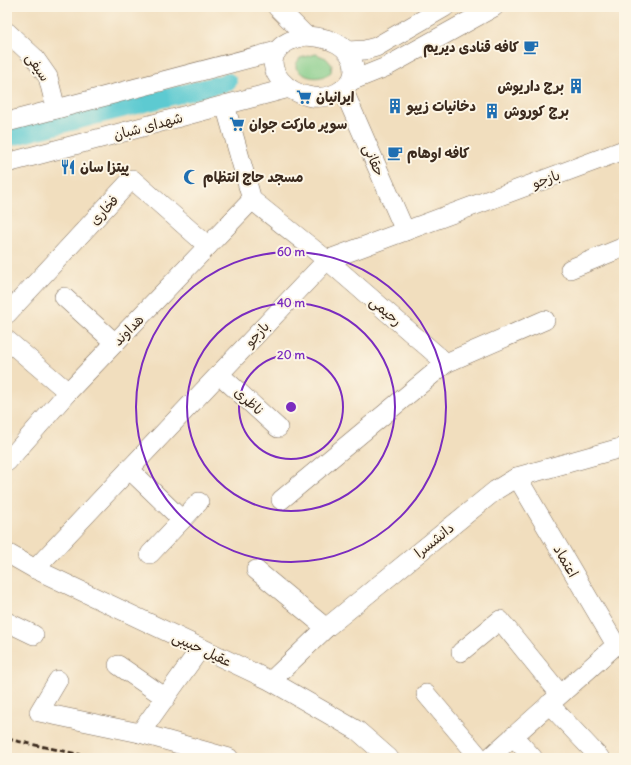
<svg xmlns="http://www.w3.org/2000/svg" width="631" height="765" viewBox="0 0 631 765" font-family="Delius,'Playpen Sans Arabic',sans-serif">
  <style>
    .green { fill: #82cb87; stroke: #5e7a52 }
    .lines { fill: none; stroke-linecap: round; stroke-linejoin: round }
    .canal { stroke: #5dcad1; stroke-width: 18 }
    .minor-casing { stroke: #7b6956; stroke-width: 20 }
    .minor { stroke: #fff; stroke-width: 19 }
    .rail { stroke: #3b2a1e; stroke-width: 3; stroke-dasharray: 6 3; stroke-linecap: butt }
    .ring { fill: none; stroke: #7b2cbf; stroke-width: 2 }
    .labels { text-anchor: middle; dominant-baseline: central; stroke-width: 4; stroke-linejoin: round; paint-order: stroke }
    .poi-label { font-size: 14px; font-weight: bold; fill: #3b2a1e; stroke: #fcf5e5; text-anchor: start }
    .street-label { font-size: 14px; fill: #3b2a1e; stroke: #fcf5e5 }
    .centre { fill: #7b2cbf; stroke: #fcf5e5; stroke-width: 2 }
    .ring-label { font-size: 12px; text-anchor: middle; font-weight: bold; fill: #7b2cbf; stroke: #fcf5e5; stroke-width: 4; stroke-linejoin: round; paint-order: stroke }
  </style>
  <rect width="100%" height="100%" fill="#fcf5e5"/>
  <filter id="ink" filterUnits="userSpaceOnUse"><feTurbulence type="fractalNoise" baseFrequency=".025" numOctaves="2"/><feDisplacementMap in="SourceGraphic" scale="8" xChannelSelector="R" yChannelSelector="G"/><feConvolveMatrix kernelMatrix="1 2 1 2 8 2 1 2 1" color-interpolation-filters="sRGB"/></filter>
  <filter id="wash" filterUnits="userSpaceOnUse"><feTurbulence type="fractalNoise" baseFrequency=".012" numOctaves="4" result="noise"/><feDisplacementMap in="SourceGraphic" scale="16" xChannelSelector="R" yChannelSelector="G"/><feGaussianBlur stdDeviation="0.9" result="paint"/><feColorMatrix in="noise" values="0 0 0 0 0 0 0 0 0 0 0 0 0 0 0 0 0 1.4 0 .05"/><feComposite in="paint" operator="in"/></filter>
  <g filter="url(#wash)">
    <rect width="100%" height="100%" fill="#f1debe"/>
    <path class="green" d="M316 54 326 58 332 65 331 72C321 81 304 79 296 68V64L300 58Z"/>
    <g class="lines">
      <path class="canal" d="M7 138 228 82"/>
    </g>
  </g>
  <g filter="url(#ink)">
    <g class="lines">
      <g class="minor-casing">
        <g id="minor">
          <path d="M277 7 306 36"/>
          <path d="M7 32 34 57 48 77 56 109"/>
          <path d="M306 36C317 37 328 38 338 44 355 54 361 76 343 89 300 121 232 51 306 36Z"/>
          <path d="M348 51 365 50 376 47 445 7"/>
          <path d="M351 81 386 67 494 7"/>
          <path d="M343 89 405 231"/>
          <path d="M225 105 252 200 327 260 446 363"/>
          <path d="M7 122 277 51"/>
          <path d="M7 163 289 88"/>
          <path d="M570 269 624 247"/>
          <path d="M64 297 115 343"/>
          <path d="M7 314 132 179 208 246"/>
          <path d="M7 340 68 392"/>
          <path d="M219 374 278 428"/>
          <path d="M7 462 68 392 252 200"/>
          <path d="M129 469 182 520"/>
          <path d="M281 500 446 363 545 320"/>
          <path d="M7 553 35 569 271 681 358 731 389 758"/>
          <path d="M150 554 199 502"/>
          <path d="M35 569 327 260 624 150"/>
          <path d="M256 570 326 628"/>
          <path d="M7 622 34 635"/>
          <path d="M461 652 500 620 560 694"/>
          <path d="M118 665 166 698"/>
          <path d="M58 680 39 712 140 733 229 758"/>
          <path d="M271 681 326 628 496 490 517 477 624 447"/>
          <path d="M426 694 480 758"/>
          <path d="M549 704 600 758"/>
          <path d="M140 733 200 649"/>
          <path d="M513 736 533 758"/>
          <path d="M489 758 616 645 517 477"/>
        </g>
      </g>
      <use href="#minor" class="minor"/>
      <path class="rail" d="M7 739 96 758"/>
    </g>
  </g>
  <g class="ring">
    <circle cx="291" cy="407" r="52"/>
    <circle cx="291" cy="407" r="104"/>
    <circle cx="291" cy="407" r="155"/>
  </g>
  <defs>
    <g id="cafe-bare" transform="scale(1.2)"><path d="M-5.5-4.5H6V0H3Q3 3.5 0 3.5H-2.5Q-5.5 3.5-5.5 0ZM3-3.2v2h1.7v-2ZM-6 4.5H4V6H-6Z" fill="#1f6fb2" stroke="#fcf5e5" stroke-width="2.5" paint-order="stroke"/></g>
    <g id="building-bare" transform="scale(1.2)"><path d="M-4-6H4V6H1V3H-1V6H-4ZM-2.5-4.3h1.7v1.8h-1.7ZM.8-4.3h1.7v1.8H.8ZM-2.5-1h1.7V.8h-1.7ZM.8-1h1.7V.8H.8Z" fill="#1f6fb2" stroke="#fcf5e5" stroke-width="2.5" paint-order="stroke"/></g>
    <g id="supermarket-bare" transform="scale(1.2)"><path d="M-6-5.5h2.5l.6 2H6L4.5 2H-2.5L-4.4-4H-6ZM-1.5 3.2a1.3 1.3 0 1 0 .1 0ZM3 3.2a1.3 1.3 0 1 0 .1 0Z" fill="#1f6fb2" stroke="#fcf5e5" stroke-width="2.5" paint-order="stroke"/></g>
    <g id="restaurant-bare" transform="scale(1.2)"><path d="M-5-6h1v4h1v-4h1v4h1v-4h1v5L-1.5 .5V6h-2V.5L-5-1ZM5-6V6H3V1.5H1.5Q1.5-4 5-6Z" fill="#1f6fb2" stroke="#fcf5e5" stroke-width="2.5" paint-order="stroke"/></g>
    <g id="mosque-bare" transform="scale(1.2)"><path d="M3.5-4.9A6 6 0 1 0 3.5 4.9A5 5 0 1 1 3.5-4.9Z" fill="#1f6fb2" stroke="#fcf5e5" stroke-width="2.5" paint-order="stroke"/></g>
  </defs>
  <g fill-rule="evenodd">
    <use href="#cafe-bare" x="531" y="47"/>
    <use href="#building-bare" x="576" y="86"/>
    <use href="#supermarket-bare" x="304" y="97"/>
    <use href="#building-bare" x="395" y="106"/>
    <use href="#building-bare" x="492" y="111"/>
    <use href="#supermarket-bare" x="237" y="124"/>
    <use href="#cafe-bare" x="395" y="153"/>
    <use href="#restaurant-bare" x="68" y="167"/>
    <use href="#mosque-bare" x="191" y="177"/>
  </g>
  <g class="labels">
    <g class="poi-label">
      <text x="519" y="47" text-anchor="end">کافه قنادی دیریم</text>
      <text x="564" y="86" text-anchor="end">برج داریوش</text>
      <text x="316" y="97">ایرانیان</text>
      <text x="407" y="106">دخانیات زیپو</text>
      <text x="504" y="111">برج کوروش</text>
      <text x="249" y="124">سوپر مارکت جوان</text>
      <text x="407" y="153">کافه اوهام</text>
      <text x="80" y="167">پیتزا سان</text>
      <text x="203" y="177">مسجد حاج انتظام</text>
    </g>
    <g class="street-label">
      <text transform="translate(38 67) rotate(56)">سیفی</text>
      <text transform="translate(148 126) rotate(-15)">شهدای شبان</text>
      <text transform="translate(374 160) rotate(66)">حقانی</text>
      <text transform="translate(546 179) rotate(-20)">بازجو</text>
      <text transform="translate(104 210) rotate(-47)">فخاری</text>
      <text transform="translate(386 311) rotate(41)">رحیمی</text>
      <text transform="translate(128 330) rotate(-46)">هداوند</text>
      <text transform="translate(257 334) rotate(-47)">بازجو</text>
      <text transform="translate(249 401) rotate(42)">ناظری</text>
      <text transform="translate(434 540) rotate(-39)">دانشسرا</text>
      <text transform="translate(566 561) rotate(60)">اعتماد</text>
      <text transform="translate(202 649) rotate(25)">عقیل حبیبی</text>
    </g>
  </g>
  <circle cx="291" cy="407" r="6" class="centre"/>
  <g class="ring-label">
    <text x="291" y="256">60 m</text>
    <text x="291" y="307">40 m</text>
    <text x="291" y="359">20 m</text>
  </g>
  <rect width="631" height="765" fill="none" stroke="#fcf5e5" stroke-width="24"/>
</svg>
